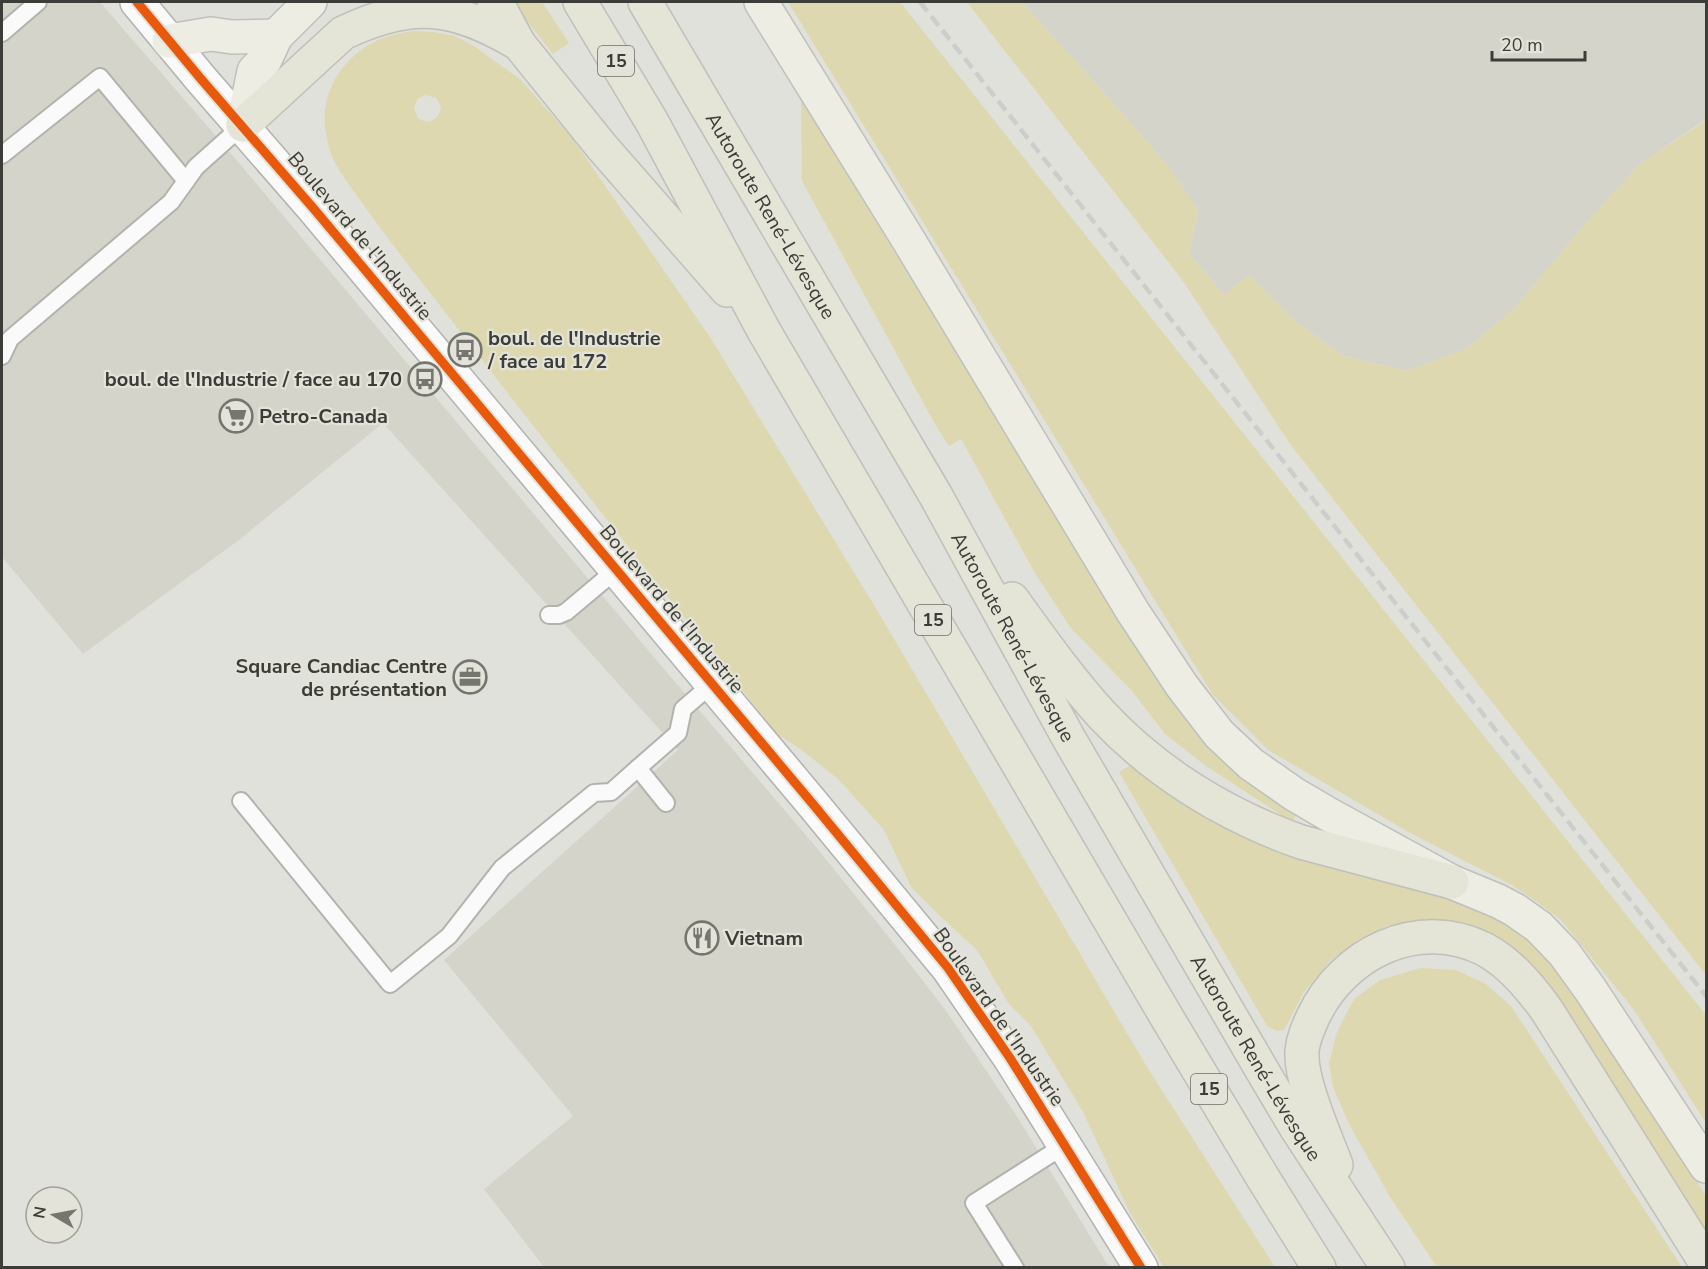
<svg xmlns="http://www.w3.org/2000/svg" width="1708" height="1269" viewBox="0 0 1708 1269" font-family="'Nunito Sans',sans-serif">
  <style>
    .built { fill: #d5d4ca }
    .green { fill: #ddd8af; fill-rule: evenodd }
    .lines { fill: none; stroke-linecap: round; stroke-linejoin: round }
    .lane-casing { stroke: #b2b2ae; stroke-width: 20 }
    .secondary-casing { stroke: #b2b2ae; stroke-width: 36 }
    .primary-casing { stroke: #bfbfbc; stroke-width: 36 }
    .highway-casing { stroke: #bfbfbc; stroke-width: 36 }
    .lane { stroke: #fafafa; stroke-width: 16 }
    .secondary { stroke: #fafafa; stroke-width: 33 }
    .primary { stroke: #eeede4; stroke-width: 33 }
    .highway { stroke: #e4e4d7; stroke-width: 33 }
    .rail { stroke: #cdcdcb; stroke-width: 4.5; stroke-dasharray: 12 6; stroke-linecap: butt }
    .cycleway-casing { stroke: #e4e3d9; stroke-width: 13 }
    .cycleway { stroke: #e8590c; stroke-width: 9 }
    .labels { text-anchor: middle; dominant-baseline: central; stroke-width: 4.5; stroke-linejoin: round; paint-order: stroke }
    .shield { fill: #e4e3d9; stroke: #6e6e68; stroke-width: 1.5 }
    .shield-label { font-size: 18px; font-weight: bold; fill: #3c3c38 }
    .street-label { font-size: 20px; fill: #3c3c38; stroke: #e4e3d9 }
    .poi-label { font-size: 20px; font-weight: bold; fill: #3c3c38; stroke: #e4e3d9; text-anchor: start }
  </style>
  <rect width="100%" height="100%" fill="#e1e1dc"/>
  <g class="built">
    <path d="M2 2H100L234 157 664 669 816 847 896 946 947 1012 1018 1118 1109 1267H544L484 1189 573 1116 444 960 678 750 383 423 239 540 83 654 2 557Z"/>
    <path d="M1022 2H1706V119L1639 165 1586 223 1513 310 1466 349 1407 371 1344 356 1294 320 1249 275 1224 295 1189 253 1198 210 1171 170 1123 114Z"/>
  </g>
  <g class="green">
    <path d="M512 2H542L569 43 553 54Z"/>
    <path d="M788 2H900L1706 1015V1123L1634 1010 1561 920 1536 901 1510 884 1412 834 1268 750 1213 695Z"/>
    <path d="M967 2H1022L1123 114 1171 170 1198 210 1189 253 1224 295 1249 275 1294 320 1344 356 1407 371 1466 349 1513 310 1586 223 1639 165 1706 120V975L1290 444 1183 281Z"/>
    <path d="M413 31 433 32 455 36 474 46 521 80 572 138 710 337 877 610 1147 1067 1275 1267H1164L1130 1213 1083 1112 1031 1026 1009 1004 977 950 941 917 911 887 884 830 839 780 803 751 777 734C666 594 554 454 445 312 416 275 387 238 360 200 350 185 337 170 331 154 328 146 326 135 325 127 321 89 345 55 378 40 390 35 401 33 413 31ZM426 95 436 98 441 106C440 119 429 126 418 118L414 109 417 99Z"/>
    <path d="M801 99 1155 679 1196 734 1234 772 1297 813 1292 822 1206 766 1165 734 1132 691 1070 627 1035 573 961 439 949 446 936 426 802 181Z"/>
    <path d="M1135 762 1327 864 1481 909 1537 941 1568 979 1706 1196V1236L1459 925 1426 919 1387 926 1358 940 1330 961 1304 992 1284 1030 1277 1031 1267 1026 1119 772Z"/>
    <path d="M1420 968 1456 970 1486 984 1511 1006 1682 1267H1437L1390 1197 1350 1126 1333 1087 1329 1063 1337 1032 1354 999 1380 980Z"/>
  </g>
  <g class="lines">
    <g class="lane-casing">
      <g id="lane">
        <path d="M2 33 38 2"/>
        <path d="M2 155 100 77 186 181"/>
        <path d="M2 356 10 339 171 202 196 167 243 125"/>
        <path d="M549 615H559L566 612 616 570"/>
        <path d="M241 801 390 984 449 936 502 868 594 793 611 792 638 768"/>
        <path d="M666 803 638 768 678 733 683 709 712 684"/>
        <path d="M1015 1268 974 1203 1065 1145"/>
      </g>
    </g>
    <g class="secondary-casing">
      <path id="secondary" d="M137 2 201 79 314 209 812 803 948 968 1010 1058 1141 1268"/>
    </g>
    <g class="primary-casing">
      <g id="primary">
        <path d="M761 2 906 236 1133 612 1182 686 1219 734 1251 764 1294 794 1328 814 1452 882 1498 901 1515 910 1539 927 1564 953 1590 989 1706 1166"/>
        <path d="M169 41 211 34 232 37 276 36"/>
        <path d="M243 125 254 71 265 60 276 36 310 2"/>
      </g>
    </g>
    <g class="highway-casing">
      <g id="highway">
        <path d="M494 2 499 7 519 44 602 147 727 290"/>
        <path d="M580 2 652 122 764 331 1169 1021 1263 1178 1319 1268"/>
        <path id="s1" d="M645 2 936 496 1068 737 1266 1077 1297 1129 1388 1268"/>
        <path d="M243 125 343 33C413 0 453 5 519 44"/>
        <path d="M1012 599C1041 639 1069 679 1102 715 1156 773 1227 816 1301 842L1452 882"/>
        <path d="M1336 1165C1325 1135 1300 1081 1302 1051 1303 1039 1308 1028 1313 1017 1343 953 1418 916 1484 949 1510 963 1529 986 1546 1009L1706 1263"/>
      </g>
    </g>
    <use href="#lane" class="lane"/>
    <use href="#secondary" class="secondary"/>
    <use href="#primary" class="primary"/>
    <use href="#highway" class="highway"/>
    <path class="rail" d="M920 2 1706 996"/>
    <g class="cycleway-casing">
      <path id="cycleway" d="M137 2 201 79 314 209 812 803 948 968 1010 1058 1141 1268"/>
    </g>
    <use href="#cycleway" class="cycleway"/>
  </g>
  <defs>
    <g id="bus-ring" transform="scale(1.725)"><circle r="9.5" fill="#e4e3d9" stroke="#767671" stroke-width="1.5"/><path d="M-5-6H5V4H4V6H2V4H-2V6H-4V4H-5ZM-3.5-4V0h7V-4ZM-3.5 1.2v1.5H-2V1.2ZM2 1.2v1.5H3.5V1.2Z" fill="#767671"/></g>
    <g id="supermarket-ring" transform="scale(1.725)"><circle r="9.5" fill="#e4e3d9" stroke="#767671" stroke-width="1.5"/><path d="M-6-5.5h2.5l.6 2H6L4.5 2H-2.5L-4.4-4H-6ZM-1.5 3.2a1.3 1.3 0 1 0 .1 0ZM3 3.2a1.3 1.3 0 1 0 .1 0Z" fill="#767671"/></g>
    <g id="office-ring" transform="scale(1.725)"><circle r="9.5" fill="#e4e3d9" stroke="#767671" stroke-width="1.5"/><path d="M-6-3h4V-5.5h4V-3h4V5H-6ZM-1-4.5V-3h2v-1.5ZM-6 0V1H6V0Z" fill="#767671"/></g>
    <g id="restaurant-ring" transform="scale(1.725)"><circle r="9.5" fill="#e4e3d9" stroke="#767671" stroke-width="1.5"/><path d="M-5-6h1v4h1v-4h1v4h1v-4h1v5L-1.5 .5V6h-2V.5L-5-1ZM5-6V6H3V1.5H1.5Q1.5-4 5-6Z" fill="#767671"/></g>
  </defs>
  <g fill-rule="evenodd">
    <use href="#bus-ring" x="465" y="350"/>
    <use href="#bus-ring" x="425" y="379"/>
    <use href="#supermarket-ring" x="236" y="416"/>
    <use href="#office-ring" x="470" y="677"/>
    <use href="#restaurant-ring" x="702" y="938"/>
  </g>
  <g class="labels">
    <g class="shield">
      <rect x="598" y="46" width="36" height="30" rx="4.5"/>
      <rect x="915" y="605" width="36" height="30" rx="4.5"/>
      <rect x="1191" y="1074" width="36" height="30" rx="4.5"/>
    </g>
    <g class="shield-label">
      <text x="616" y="61">15</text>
      <text x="933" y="620">15</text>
      <text x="1209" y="1089">15</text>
    </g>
    <g class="street-label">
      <text stroke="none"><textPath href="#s1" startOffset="248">Autoroute René-Lévesque</textPath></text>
      <text transform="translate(360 236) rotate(50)">Boulevard de l'Industrie</text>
      <text transform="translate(672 609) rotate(50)">Boulevard de l'Industrie</text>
      <text stroke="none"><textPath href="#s1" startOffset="734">Autoroute René-Lévesque</textPath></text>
      <text transform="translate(999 1017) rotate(55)">Boulevard de l'Industrie</text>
      <text stroke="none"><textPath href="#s1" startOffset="1220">Autoroute René-Lévesque</textPath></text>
    </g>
    <g class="poi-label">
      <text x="488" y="338">boul. de l'Industrie<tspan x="488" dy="23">/ face au 172</tspan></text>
      <text x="402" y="379" text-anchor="end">boul. de l'Industrie / face au 170</text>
      <text x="259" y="416">Petro-Canada</text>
      <text x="447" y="666" text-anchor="end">Square Candiac Centre<tspan x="447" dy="23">de présentation</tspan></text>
      <text x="725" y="938">Vietnam</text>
    </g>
  </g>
  <rect width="1708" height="1269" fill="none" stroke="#3c3c38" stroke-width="6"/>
  <g transform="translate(54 1215) rotate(280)"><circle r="28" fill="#e4e3d9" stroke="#a1a099" stroke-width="1.5"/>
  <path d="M0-4.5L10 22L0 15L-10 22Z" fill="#767671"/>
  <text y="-9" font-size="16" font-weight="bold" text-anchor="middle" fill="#3c3c38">N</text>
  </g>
  <path d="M1492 51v9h93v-9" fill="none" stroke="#3c3c38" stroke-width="3"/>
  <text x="1501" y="51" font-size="18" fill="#3c3c38" stroke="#e4e3d9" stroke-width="4.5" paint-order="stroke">20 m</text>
</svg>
